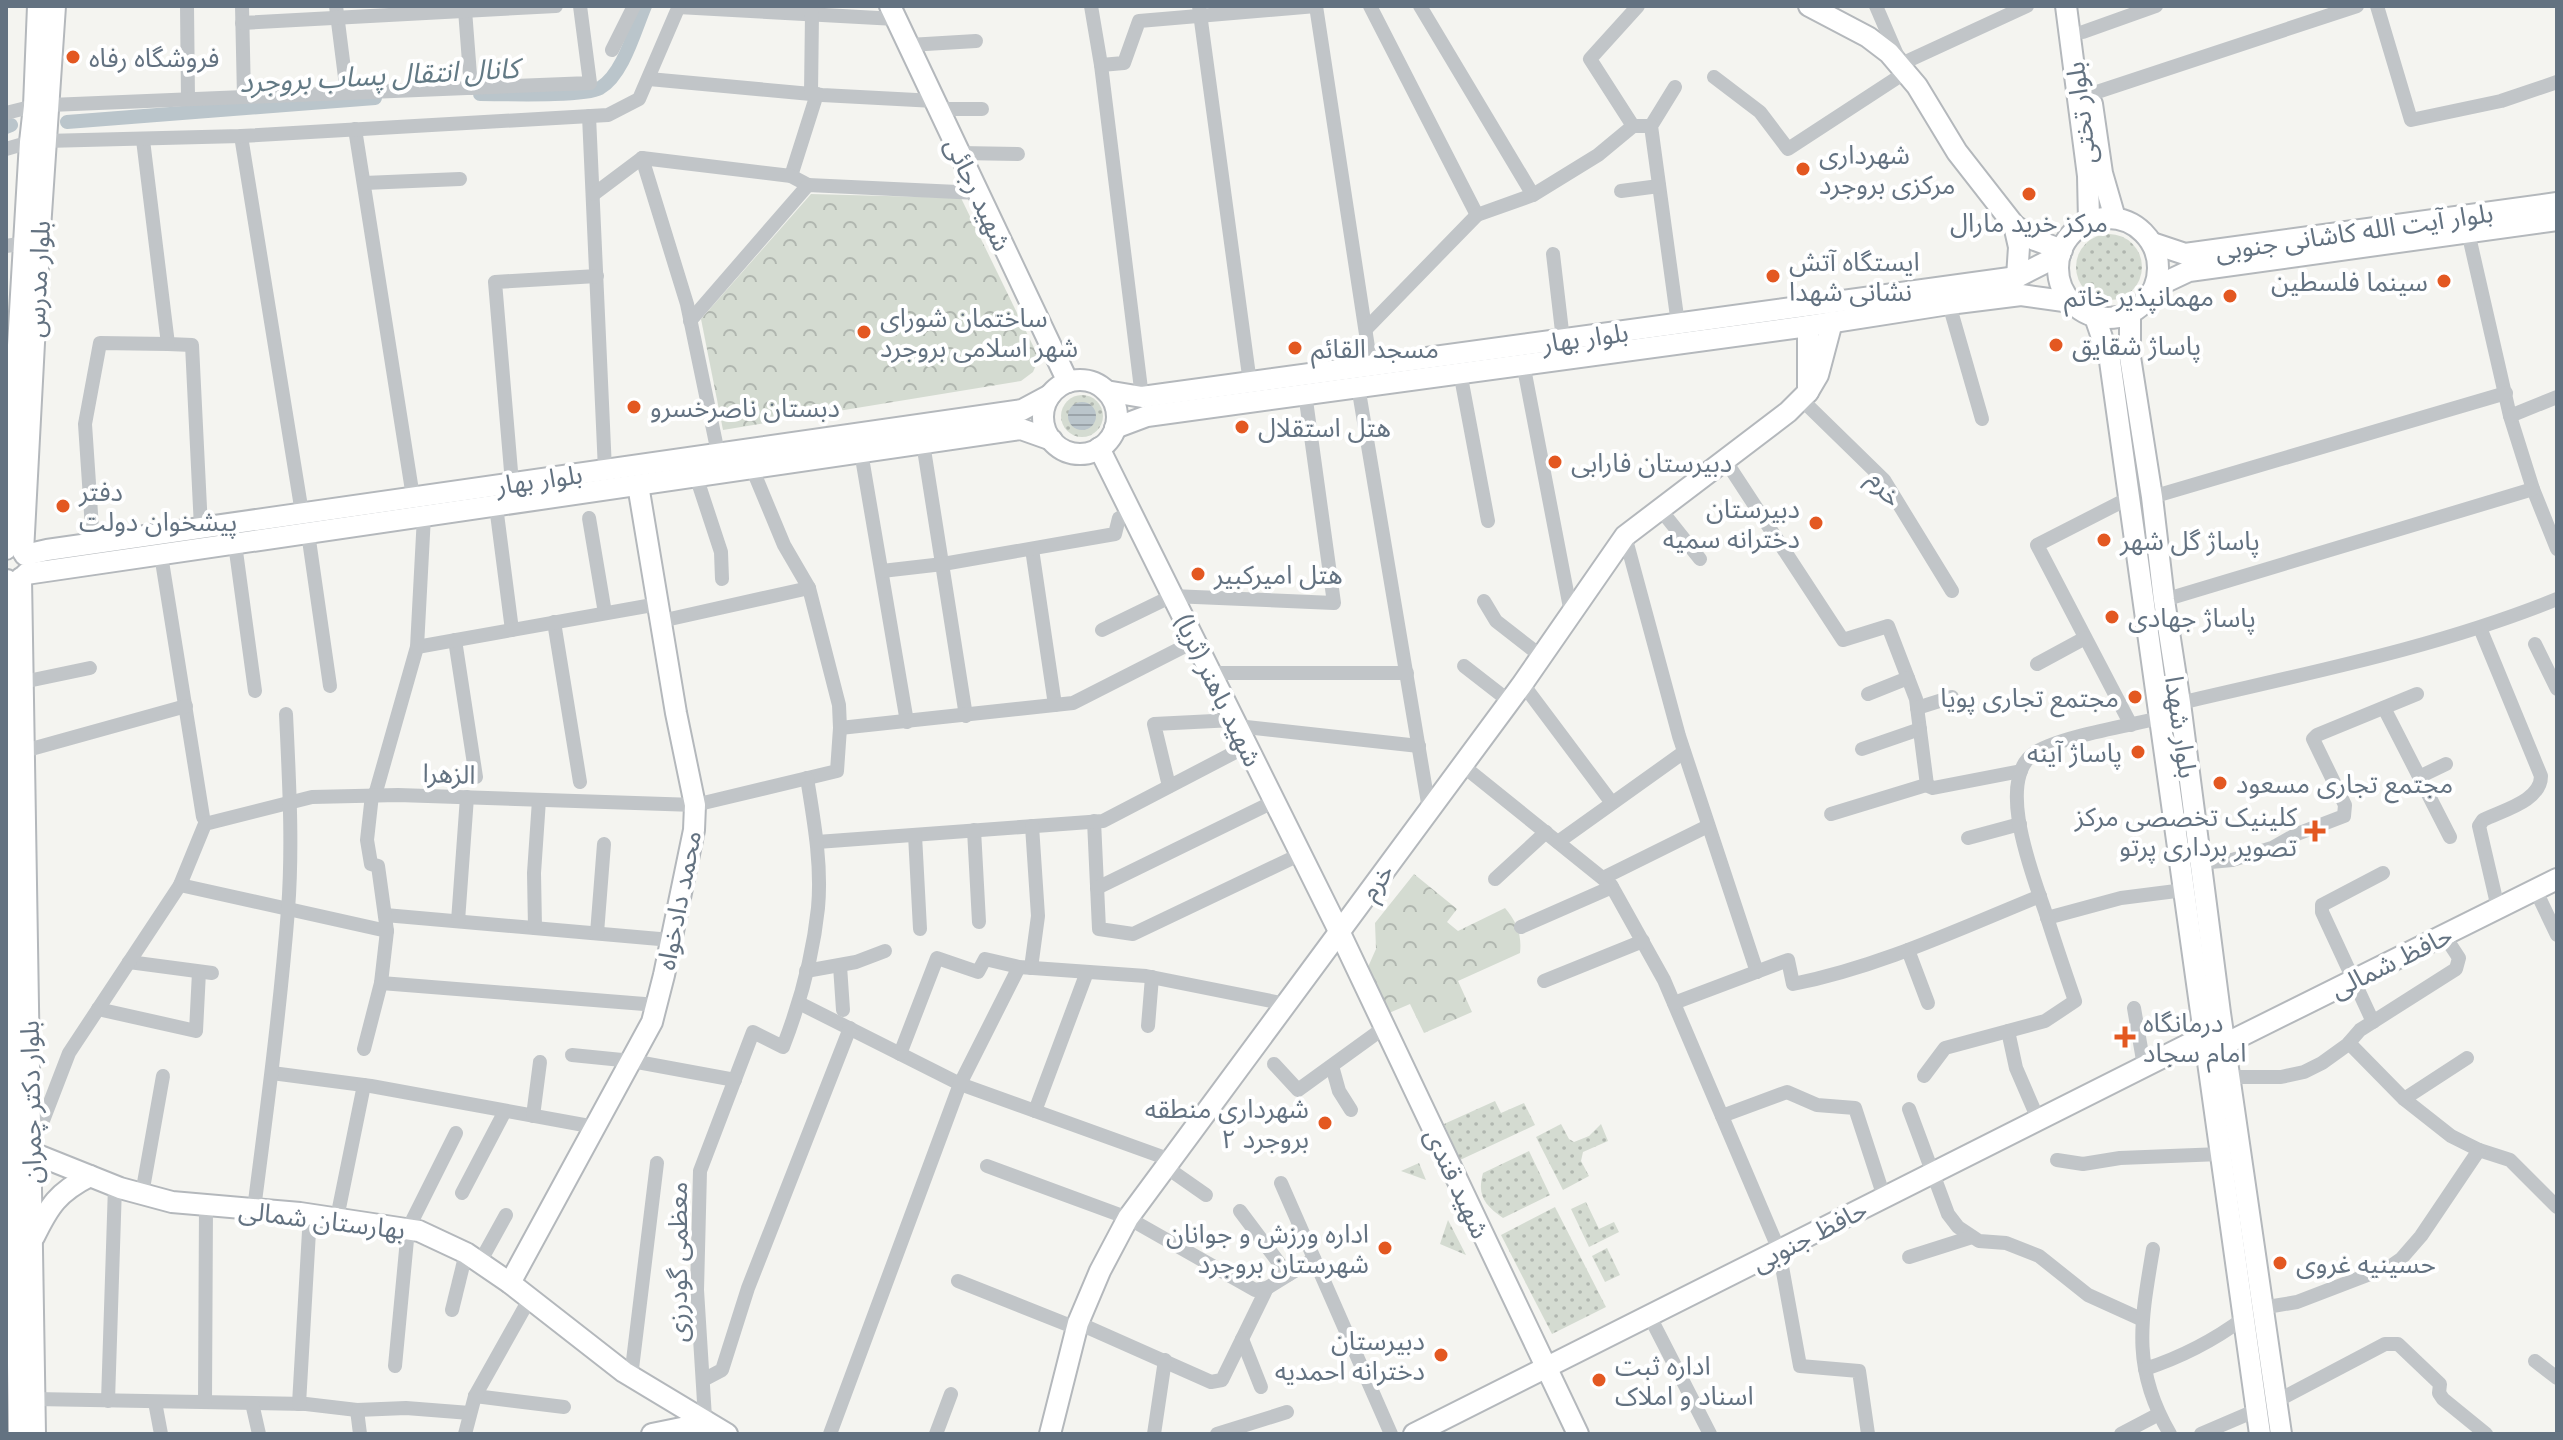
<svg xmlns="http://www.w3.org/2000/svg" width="2563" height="1440" viewBox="0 0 2563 1440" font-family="Lato,'Noto Sans Arabic',sans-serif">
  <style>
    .grass { fill: url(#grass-dots) }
    .forest { fill: url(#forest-crowns) }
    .water { fill: url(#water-rules) }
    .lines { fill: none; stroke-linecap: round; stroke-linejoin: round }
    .canal { stroke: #bac5cb; stroke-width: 14 }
    .secondary-casing { stroke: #b4b8bc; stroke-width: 24 }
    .street { stroke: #c1c5c8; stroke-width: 14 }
    .secondary { stroke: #fff; stroke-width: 20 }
    .poi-dot { fill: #e35821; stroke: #fff; stroke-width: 3 }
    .labels { text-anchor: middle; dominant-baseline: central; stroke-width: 8; stroke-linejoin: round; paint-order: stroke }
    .poi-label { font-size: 26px; fill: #637281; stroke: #fff; text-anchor: start }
    .street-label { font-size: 26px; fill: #637281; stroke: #fff }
    .water-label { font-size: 28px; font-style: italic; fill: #637a85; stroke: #fff }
  </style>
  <defs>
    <pattern id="grass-dots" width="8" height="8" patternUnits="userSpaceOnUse" patternTransform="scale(2)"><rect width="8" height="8" fill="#d4dbd1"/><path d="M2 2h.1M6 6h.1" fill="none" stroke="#b0b6af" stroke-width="1.8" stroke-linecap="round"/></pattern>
    <pattern id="forest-crowns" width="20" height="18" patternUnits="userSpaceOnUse" patternTransform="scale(2)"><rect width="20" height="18" fill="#d4dbd1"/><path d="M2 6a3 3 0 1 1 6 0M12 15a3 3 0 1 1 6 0" fill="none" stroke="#b0b6af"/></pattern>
    <pattern id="water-rules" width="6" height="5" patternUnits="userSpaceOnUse" patternTransform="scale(2)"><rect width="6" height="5" fill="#bac5cb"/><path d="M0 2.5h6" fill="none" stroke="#9ba4aa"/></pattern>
  </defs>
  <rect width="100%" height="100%" fill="#f4f4f0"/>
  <g class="grass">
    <circle cx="2109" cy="267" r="33"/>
    <circle cx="1082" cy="416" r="21"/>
    <path d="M1495 1101 1501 1113 1524 1103 1535 1125 1460 1160 1444 1124Z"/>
    <path d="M1561 1124 1569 1139 1574 1142 1589 1136 1601 1124 1608 1141 1583 1152 1581 1161 1589 1176 1563 1190 1536 1137Z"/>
    <path d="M1529 1151 1550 1195 1503 1218C1484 1205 1477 1195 1483 1173Z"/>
    <path d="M1419 1163 1426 1180 1401 1171Z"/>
    <path d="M1586 1202 1599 1229 1614 1222 1619 1232 1589 1247 1571 1209Z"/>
    <path d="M1555 1207 1606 1307 1552 1334 1501 1235Z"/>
    <path d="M1448 1220 1466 1255 1440 1244Z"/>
    <path d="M1607 1248 1620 1275 1605 1282 1592 1256Z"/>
  </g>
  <g class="forest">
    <path d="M811 194 961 198 1039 358 1033 372 1021 381 723 430 701 319Z"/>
    <path d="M1414 874 1457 909 1447 922 1458 931 1505 908C1517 922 1522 935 1520 953L1458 981 1472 1012 1424 1033 1410 1004 1389 1013 1368 967 1376 949 1375 923Z"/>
  </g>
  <circle class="water" cx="1082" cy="416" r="14"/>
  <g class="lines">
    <g class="canal">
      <path d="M480 94C503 94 583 97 600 88 623 75 635 29 645 6"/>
      <path d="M67 122 375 98"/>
      <path d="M6 127 11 125"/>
    </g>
    <g class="secondary-casing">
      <g id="secondary">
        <path d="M890 6 1068 382"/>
        <path d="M1809 6 1868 37 1889 53 1917 86 1957 152 2014 225 2035 240 2062 250"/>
        <path d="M2066 6 2088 176 2089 221"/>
        <path d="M2092 104 2102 173 2115 218"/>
        <circle cx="2108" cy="268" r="50"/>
        <path d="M2014 225 2019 247 2017 277"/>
        <path d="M2152 243 2185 254 2557 203"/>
        <path d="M2155 287 2189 271 2557 220"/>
        <path d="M2130 313V357L2152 497 2164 600 2180 703 2220 1013 2281 1434"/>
        <path d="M2095 317 2110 361 2260 1434"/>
        <path d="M1808 326V392L1818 375 1832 322"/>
        <circle cx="1080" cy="417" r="37"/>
        <path d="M1106 391 1142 397 2017 277 2060 255"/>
        <path d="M1115 428 1147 416 1808 326 1949 304 2021 295 2071 302"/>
        <path d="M1099 448 1339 931 1578 1434"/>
        <path d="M6 549 30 142 34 106 38 6"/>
        <path d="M23 552 40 229 55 6"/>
        <path d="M25 555 47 550 1022 410 1050 395"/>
        <path d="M26 574 1021 429 1052 440"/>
        <path d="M21 578 35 1434"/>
        <path d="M7 580 19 1434"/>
        <path d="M2225 1044 2557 879"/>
        <path d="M20 1148 120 1188 172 1202 300 1213 419 1231 466 1253 510 1283 624 1372 727 1434"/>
        <path d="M34 1237C49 1206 58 1192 90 1176"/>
        <path d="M510 1283 652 1022 664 975 694 830 695 805 676 713 638 485"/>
        <path d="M652 1434 706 1423"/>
        <path d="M1050 1434 1078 1323 1100 1271 1128 1218 1521 686 1625 536 1788 412 1808 392"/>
        <path d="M1414 1434 2205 1036"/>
      </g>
    </g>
    <g class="street">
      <path d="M187 6 188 99"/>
      <path d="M242 6 244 97"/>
      <path d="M336 6 347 93"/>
      <path d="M1091 6 1101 65 1142 397"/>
      <path d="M1199 6 1250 383"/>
      <path d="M1316 6 1371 367"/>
      <path d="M1370 6 1477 215"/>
      <path d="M1420 6 1533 195"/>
      <path d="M1876 6 1901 64 2027 6"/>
      <path d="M2377 6 2411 120 2501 101 2557 82"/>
      <path d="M678 7 896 19"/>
      <path d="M465 10 471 88"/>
      <path d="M242 23 556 6"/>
      <path d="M2083 32 2156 6"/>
      <path d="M909 45 976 41"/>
      <path d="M612 50 634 6"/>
      <path d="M1101 65 1124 63 1139 21 1316 6"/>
      <path d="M1714 77 1760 112 1788 149 1906 72"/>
      <path d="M649 79 822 95 935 101"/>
      <path d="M1675 87 1651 126 1678 324"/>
      <path d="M811 93 812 14"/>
      <path d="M2091 94 2357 6"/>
      <path d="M50 105 590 83 580 6"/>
      <path d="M939 109H982"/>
      <path d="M6 113 34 106"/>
      <path d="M589 116 605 470"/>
      <path d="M1633 126 1590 59 1638 6"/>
      <path d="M355 129 413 497"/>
      <path d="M241 136 302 513"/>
      <path d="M143 140 168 344 192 345 201 528"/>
      <path d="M45 141 241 136 608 115 639 99 679 6"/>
      <path d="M6 149 30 142"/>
      <path d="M960 153 1018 154"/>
      <path d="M642 158 687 304 718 453"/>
      <path d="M791 176 817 94"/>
      <path d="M364 183 460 179"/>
      <path d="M1621 191 1659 186"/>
      <path d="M594 194 642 158 791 176 808 185"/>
      <path d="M2468 232 2510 416 2533 489 2557 549"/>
      <path d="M6 246 25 243"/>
      <path d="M1553 254 1563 340"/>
      <path d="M1949 304 1982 419"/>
      <path d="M690 321 808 185 979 193"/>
      <path d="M1366 329 1477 215 1533 195 1598 155 1633 126H1651"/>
      <path d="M1523 363 1571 613"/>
      <path d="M1460 372 1488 521"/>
      <path d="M1358 386 1429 809"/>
      <path d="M1801 399 1884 480 1952 591"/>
      <path d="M2510 416 2557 397"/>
      <path d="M923 443 966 716"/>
      <path d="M861 452 907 722"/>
      <path d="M1725 460 1843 640 1888 626 1916 699 1927 785"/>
      <path d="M696 476 721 552 722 579"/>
      <path d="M512 483 495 282 597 276"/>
      <path d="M2152 497 2506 393"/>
      <path d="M2129 498 2037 545 2131 725"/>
      <path d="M496 506 512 630"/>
      <path d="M1660 509 1700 559"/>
      <path d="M589 518 605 613"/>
      <path d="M308 533 330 686"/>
      <path d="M1625 536 1679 736 1757 972"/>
      <path d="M93 543 85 424 100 343 168 344"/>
      <path d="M235 544 255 691"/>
      <path d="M1032 549 1055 705"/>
      <path d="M161 555 203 817"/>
      <path d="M882 571 943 564 1115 534 1119 518 1130 513"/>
      <path d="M2164 600 2533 489"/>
      <path d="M1484 601 1496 621 1541 656"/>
      <path d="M661 621 809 588"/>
      <path d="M554 622 580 782"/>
      <path d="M2480 628 2541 776C2541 801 2503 810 2483 820L2479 826 2498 908"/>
      <path d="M1102 630 1172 596 1334 603 1305 393"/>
      <path d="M455 640 476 777"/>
      <path d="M2535 644 2557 689"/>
      <path d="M417 647 658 604"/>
      <path d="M2037 664 2085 638"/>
      <path d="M1464 666 1509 701"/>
      <path d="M1211 673H1407"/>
      <path d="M23 682 90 668"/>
      <path d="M1522 683 1612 803"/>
      <path d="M1868 694 1908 678"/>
      <path d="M2180 703C2307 673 2436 648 2557 599"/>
      <path d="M1917 708 1952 697"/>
      <path d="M2384 708 2450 837"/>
      <path d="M1237 726 1419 746"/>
      <path d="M840 728 1073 703 1195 641"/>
      <path d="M1862 749 1920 729"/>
      <path d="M24 751 186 706"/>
      <path d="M1462 765 1611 885 1664 980 1779 1250 1800 1366 1859 1371 1868 1434"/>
      <path d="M2419 777 2446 764"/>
      <path d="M1169 786 1154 724 1234 720"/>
      <path d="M375 795 417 647 424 516"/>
      <path d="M1831 814 1926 785 1933 788 2021 771"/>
      <path d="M1094 821 1099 929 1133 934 1301 854"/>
      <path d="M974 830 979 922"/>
      <path d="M915 835 920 929"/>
      <path d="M1968 838 2020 824"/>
      <path d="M817 842 1103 821 1247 746"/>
      <path d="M1558 842 1684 752"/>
      <path d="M2200 863 2232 860 2272 848 2297 834 2344 816 2345 805 2313 739 2317 735 2417 694"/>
      <path d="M1603 878 1708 826"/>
      <path d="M1495 879 1546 832"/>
      <path d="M180 885 387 931"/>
      <path d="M1097 888 1275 801"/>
      <path d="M2535 889 2557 935"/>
      <path d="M385 915 671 940"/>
      <path d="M2047 918 2121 898 2184 890"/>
      <path d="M458 921 467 797"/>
      <path d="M1521 927 1612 887"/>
      <path d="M535 928 534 873 539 800"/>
      <path d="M597 933 604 844"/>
      <path d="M1908 950 1928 1003"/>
      <path d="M129 962 212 973"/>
      <path d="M840 966 843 1010"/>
      <path d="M1031 968 1038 916 1032 826"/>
      <path d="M806 971 856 962 885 951"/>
      <path d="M1544 981 1643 941"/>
      <path d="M381 983 657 1005"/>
      <path d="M799 1003 960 1084 1171 1160"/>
      <path d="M1674 1003 1788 960 1793 984C1879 967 1959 929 2040 896"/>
      <path d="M2134 1008 2144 1066"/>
      <path d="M98 1009 196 1031 199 972"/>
      <path d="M2373 1022 2322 912V905L2383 873"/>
      <path d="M1148 1026 1152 977"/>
      <path d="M2008 1031 2016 1068 2038 1119"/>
      <path d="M2349 1043 2404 1099 2451 1136 2479 1150 2510 1160 2557 1207"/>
      <path d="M364 1049 381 983 387 931 378 866 371 864 367 840 372 795"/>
      <path d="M900 1054 937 958 978 972 985 959 1019 967 1146 976 1286 1004"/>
      <path d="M572 1055 632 1061 735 1080"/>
      <path d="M1274 1064 1298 1090 1385 1027"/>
      <path d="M1332 1066 1339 1091 1351 1110"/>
      <path d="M272 1073 371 1086 595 1127"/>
      <path d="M1924 1076 1945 1048 2045 1021 2075 1001C2065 972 2055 943 2046 914 2034 878 1993 778 2036 752 2063 736 2127 726 2160 718"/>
      <path d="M2229 1077H2281L2304 1072 2322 1063 2347 1045 2360 1030 2456 969 2459 958 2444 935"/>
      <path d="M2404 1099 2467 1058"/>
      <path d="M1909 1109 1948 1214 1958 1227 1979 1241 2006 1243 2039 1256 2088 1295 2141 1319"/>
      <path d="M1035 1111 1087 972"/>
      <path d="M533 1116 540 1062"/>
      <path d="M1722 1116 1787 1092 1817 1105 1855 1108 1884 1197"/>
      <path d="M34 1144 69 1053 180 885 205 824 312 797 398 795 695 805 837 771 840 728 839 705 809 588 784 545 752 468"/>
      <path d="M2057 1160 2083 1164 2120 1158 2221 1154"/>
      <path d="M987 1166 1128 1218 1255 1290 1267 1288 1314 1259"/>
      <path d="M1166 1167 1206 1195"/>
      <path d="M1281 1183 1391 1434"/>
      <path d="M462 1193 505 1111"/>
      <path d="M142 1194 163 1076"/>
      <path d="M254 1209C267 1109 280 1010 288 910 293 845 289 779 286 714"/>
      <path d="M1240 1211 1288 1275"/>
      <path d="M337 1218 364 1085"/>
      <path d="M2153 1249C2141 1321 2131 1367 2170 1434"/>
      <path d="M1909 1257 1972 1237"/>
      <path d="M480 1262 506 1215"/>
      <path d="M958 1281 1076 1328"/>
      <path d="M2261 1308 2297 1302 2391 1266 2401 1259 2421 1236 2479 1150"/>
      <path d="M452 1310 466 1253"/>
      <path d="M1649 1315 1710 1434"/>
      <path d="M1078 1323 1211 1382 1222 1380 1267 1288"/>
      <path d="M1242 1339 1261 1387"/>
      <path d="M2535 1361 2557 1378"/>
      <path d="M395 1366 408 1229 456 1133"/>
      <path d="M2145 1369C2182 1357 2213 1341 2244 1318"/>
      <path d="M631 1377 657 1163"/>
      <path d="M703 1380 722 1370 748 1288 850 1028"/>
      <path d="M475 1396 564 1407"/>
      <path d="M35 1399 306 1404 357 1410 406 1408 470 1413"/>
      <path d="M108 1401 115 1186"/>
      <path d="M155 1402 161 1434"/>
      <path d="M205 1402 206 1205"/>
      <path d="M2275 1402 2385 1344H2398L2440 1384 2439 1393 2443 1399 2486 1434"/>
      <path d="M252 1403 259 1434"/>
      <path d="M299 1404 310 1214"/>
      <path d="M357 1410 360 1434"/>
      <path d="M465 1434 475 1396 530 1298"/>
      <path d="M706 1434 697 1290 700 1171 753 1032 783 1047C800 1003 813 955 818 908 822 865 814 821 807 778"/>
      <path d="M830 1434 960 1084 1019 967"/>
      <path d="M936 1434 951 1394"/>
      <path d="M1154 1434 1165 1360"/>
      <path d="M1217 1434 1287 1412"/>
      <path d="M2121 1434 2159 1414"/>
      <path d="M2201 1434 2257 1410"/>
    </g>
    <use href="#secondary" class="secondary"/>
  </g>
  <g class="poi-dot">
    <circle cx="73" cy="57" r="8"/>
    <circle cx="1803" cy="169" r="8"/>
    <circle cx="2029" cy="194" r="8"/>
    <circle cx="1773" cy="276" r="8"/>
    <circle cx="2444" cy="281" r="8"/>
    <circle cx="2230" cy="296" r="8"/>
    <circle cx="864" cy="332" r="8"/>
    <circle cx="2056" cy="345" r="8"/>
    <circle cx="1295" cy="348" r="8"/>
    <circle cx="634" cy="407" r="8"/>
    <circle cx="1242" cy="427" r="8"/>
    <circle cx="1555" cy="462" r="8"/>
    <circle cx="63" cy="506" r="8"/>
    <circle cx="1816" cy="523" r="8"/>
    <circle cx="2104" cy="540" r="8"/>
    <circle cx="1198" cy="574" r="8"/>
    <circle cx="2112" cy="617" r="8"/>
    <circle cx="2135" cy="697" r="8"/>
    <circle cx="2138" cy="752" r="8"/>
    <circle cx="2220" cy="783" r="8"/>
    <path d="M2311 819h8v8h8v8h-8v8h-8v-8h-8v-8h8z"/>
    <path d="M2121 1025h8v8h8v8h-8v8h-8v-8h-8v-8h8z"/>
    <circle cx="1325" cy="1123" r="8"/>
    <circle cx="1385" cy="1248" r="8"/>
    <circle cx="2280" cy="1263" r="8"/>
    <circle cx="1441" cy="1355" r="8"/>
    <circle cx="1599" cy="1380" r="8"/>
  </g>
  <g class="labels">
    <g class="poi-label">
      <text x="89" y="57">فروشگاه رفاه</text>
      <text x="1819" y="154">شهرداری<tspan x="1819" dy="30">مرکزی بروجرد</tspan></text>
      <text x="2029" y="222" text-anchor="middle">مرکز خرید مارال</text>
      <text x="1789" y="261">ایستگاه آتش<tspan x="1789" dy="30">نشانی شهدا</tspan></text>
      <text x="2428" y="281" text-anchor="end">سینما فلسطین</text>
      <text x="2214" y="296" text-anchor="end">مهمانپذیر خاتم</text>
      <text x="880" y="317">ساختمان شورای<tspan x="880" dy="30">شهر اسلامی بروجرد</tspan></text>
      <text x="2072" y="345">پاساژ شقایق</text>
      <text x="1311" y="348">مسجد القائم</text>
      <text x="650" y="407">دبستان ناصرخسرو</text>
      <text x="1258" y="427">هتل استقلال</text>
      <text x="1571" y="462">دبیرستان فارابی</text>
      <text x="79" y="491">دفتر<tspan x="79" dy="30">پیشخوان دولت</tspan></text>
      <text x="1800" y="508" text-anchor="end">دبیرستان<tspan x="1800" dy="30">دخترانه سمیه</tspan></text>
      <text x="2120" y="540">پاساژ گل شهر</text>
      <text x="1214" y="574">هتل امیرکبیر</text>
      <text x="2128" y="617">پاساژ جهادی</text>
      <text x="2119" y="697" text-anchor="end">مجتمع تجاری پویا</text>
      <text x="2122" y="752" text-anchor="end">پاساژ آینه</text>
      <text x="2236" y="783">مجتمع تجاری مسعود</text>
      <text x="2297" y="816" text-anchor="end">کلینیک تخصصی مرکز<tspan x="2297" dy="30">تصویر برداری پرتو</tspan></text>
      <text x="2143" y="1022">درمانگاه<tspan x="2143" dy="30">امام سجاد</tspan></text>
      <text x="1309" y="1108" text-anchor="end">شهرداری منطقه<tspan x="1309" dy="30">۲ بروجرد</tspan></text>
      <text x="1369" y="1233" text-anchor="end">اداره ورزش و جوانان<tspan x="1369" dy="30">شهرستان بروجرد</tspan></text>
      <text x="2296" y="1263">حسینیه غروی</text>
      <text x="1425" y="1340" text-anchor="end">دبیرستان<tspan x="1425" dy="30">دخترانه احمدیه</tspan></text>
      <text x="1615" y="1365">اداره ثبت<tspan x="1615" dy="30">اسناد و املاک</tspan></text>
    </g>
    <g class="street-label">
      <text transform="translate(2080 113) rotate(-97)">بلوار تختی</text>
      <text transform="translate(979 194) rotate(65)">شهید رجائی</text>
      <text transform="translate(2354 231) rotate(-8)">بلوار آیت الله کاشانی جنوبی</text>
      <text transform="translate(37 279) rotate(-87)">بلوار مدرس</text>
      <text transform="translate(1585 337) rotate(-8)">بلوار بهار</text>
      <text transform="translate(539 479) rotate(-8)">بلوار بهار</text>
      <text transform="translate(1886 488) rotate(52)">خرم</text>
      <text transform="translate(1219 690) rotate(64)">شهید باهنر (ثریا)</text>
      <text transform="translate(2182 727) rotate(82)">بلوار شهدا</text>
      <text transform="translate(449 773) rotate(2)">الزهرا</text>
      <text transform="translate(1376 881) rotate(-54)">خرم</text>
      <text transform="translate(678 900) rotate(-79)">محمد دادخواه</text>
      <text transform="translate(2391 961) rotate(-26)">حافظ شمالی</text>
      <text transform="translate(30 1102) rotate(-91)">بلوار دکتر چمران</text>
      <text transform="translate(1458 1183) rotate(65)">شهید قندی</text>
      <text transform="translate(322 1219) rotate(7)">بهارستان شمالی</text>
      <text transform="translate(1809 1235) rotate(-27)">حافظ جنوبی</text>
      <text transform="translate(677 1262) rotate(-90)">معظمی گودرزی</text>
    </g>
    <g class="water-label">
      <text transform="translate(379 74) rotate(-3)">کانال انتقال پساب بروجرد</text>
    </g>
  </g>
  <rect width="2563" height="1440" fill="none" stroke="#637281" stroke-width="16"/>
</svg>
